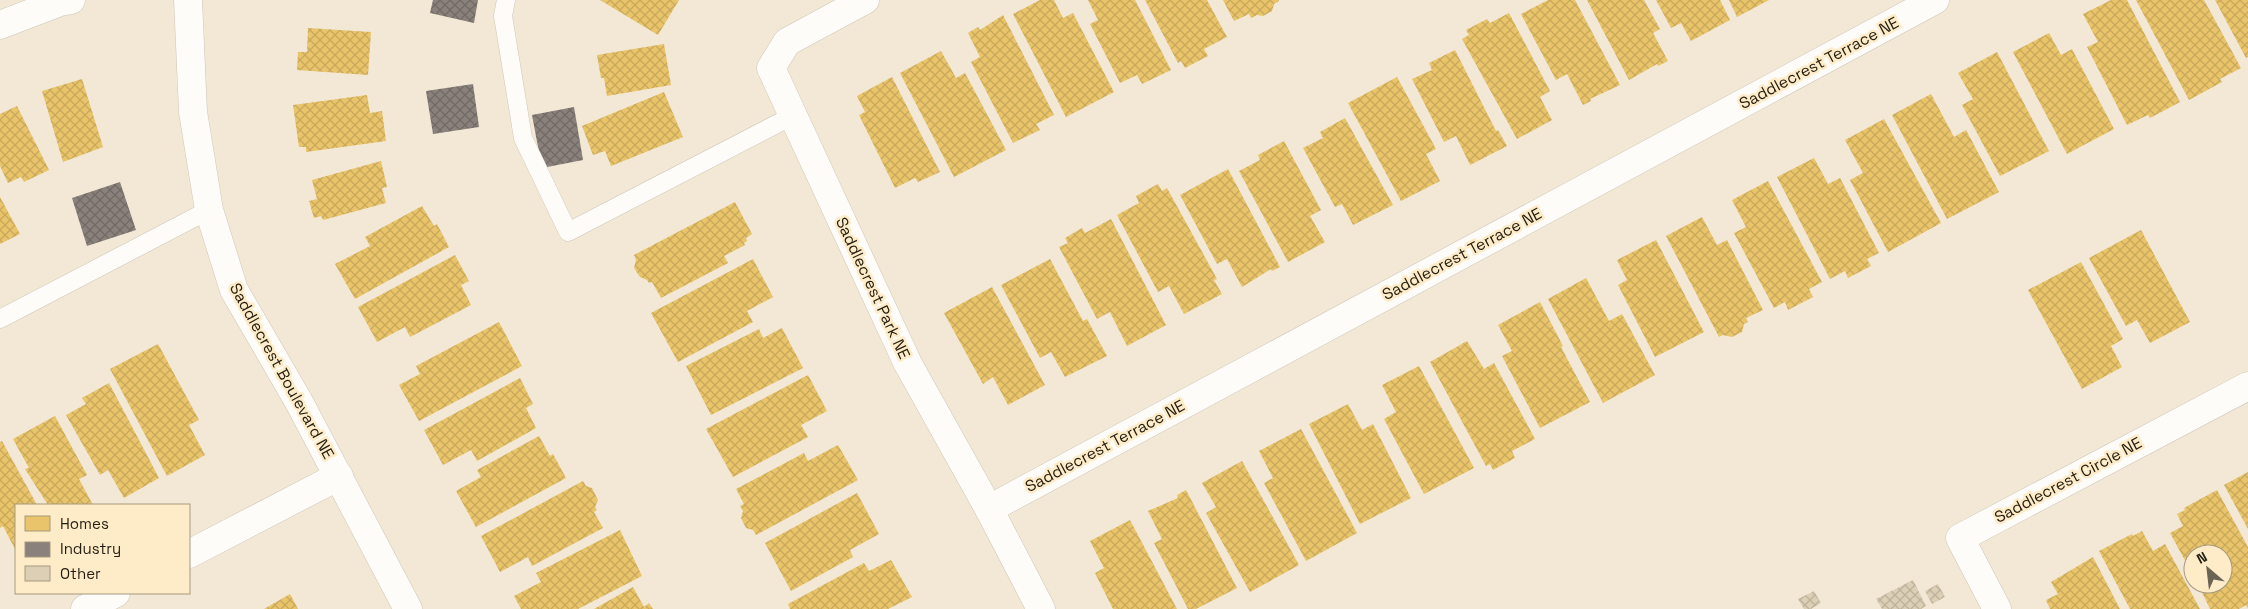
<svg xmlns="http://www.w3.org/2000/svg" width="2248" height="609" viewBox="0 0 2248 609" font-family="'Space Grotesk',sans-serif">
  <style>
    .homes { fill: url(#homes-cross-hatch) }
    .industry { fill: url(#industry-cross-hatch) }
    .building { fill: url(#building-cross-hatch) }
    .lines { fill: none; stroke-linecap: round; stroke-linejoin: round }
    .service-casing { stroke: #cec6b8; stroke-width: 19 }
    .minor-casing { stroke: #cec6b8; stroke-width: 29 }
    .tertiary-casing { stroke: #cec6b8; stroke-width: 29 }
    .service { stroke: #fdfcf9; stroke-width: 18 }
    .minor { stroke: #fdfcf9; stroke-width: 28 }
    .tertiary { stroke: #fdfcf9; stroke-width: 28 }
    .labels { text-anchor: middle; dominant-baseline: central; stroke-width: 5; stroke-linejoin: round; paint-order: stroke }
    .street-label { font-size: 16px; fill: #231d10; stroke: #feecc9 }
  </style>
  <defs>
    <pattern id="homes-cross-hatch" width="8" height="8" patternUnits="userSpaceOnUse" patternTransform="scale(1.25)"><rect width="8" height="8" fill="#e9c46a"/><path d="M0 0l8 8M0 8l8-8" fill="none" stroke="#c8a85b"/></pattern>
    <pattern id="industry-cross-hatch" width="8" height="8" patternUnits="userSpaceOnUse" patternTransform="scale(1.25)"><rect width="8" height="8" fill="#8a817c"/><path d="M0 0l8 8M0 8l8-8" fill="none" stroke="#706964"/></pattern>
    <pattern id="building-cross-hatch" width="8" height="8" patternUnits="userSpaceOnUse" patternTransform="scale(1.25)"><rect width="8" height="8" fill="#dccfb6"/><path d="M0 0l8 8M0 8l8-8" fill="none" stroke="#bcb19b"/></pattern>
  </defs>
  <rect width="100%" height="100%" fill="#f2e8d5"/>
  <g class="homes">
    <path d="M600 0H679L658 35Z"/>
    <path d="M1040 0H1054L1063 18 1073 13 1114 92 1066 117 1013 14Z"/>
    <path d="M1088 0H1135L1171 70 1142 84 1137 75 1120 83 1090 24 1098 20Z"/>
    <path d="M1145 0H1207L1227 37 1204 49 1208 56 1185 68 1181 61 1178 63Z"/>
    <path d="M1223 0H1279V1L1274 4 1272 11 1263 16 1257 15 1251 18 1249 14 1234 21Z"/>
    <path d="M1548 0H1575L1620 85 1590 99 1591 101 1583 105 1567 74 1556 80 1521 14Z"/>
    <path d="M1587 0H1644L1660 29 1653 33 1668 61 1658 66 1657 64 1629 80Z"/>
    <path d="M1656 0H1720L1730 20 1691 41 1681 23 1671 28Z"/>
    <path d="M1729 0H1769L1737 17Z"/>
    <path d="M2111 0H2127L2180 102 2150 118 2148 115 2127 125 2087 47 2098 42 2083 14Z"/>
    <path d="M2136 0H2204L2241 68 2220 79 2222 82 2189 100Z"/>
    <path d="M2215 0H2248V57L2246 58Z"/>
    <path d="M1509 13 1550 91 1540 97 1552 120 1517 139 1462 39 1469 35 1466 30 1487 19 1490 23Z"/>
    <path d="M1003 15 1054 115 1036 124 1040 130 1013 143 971 62 980 57 968 33 978 27 980 30Z"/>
    <path d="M308 28 371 32 368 75 297 70 298 52H307Z"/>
    <path d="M2049 33 2061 55 2072 49 2114 129 2067 154 2013 52Z"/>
    <path d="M664 44 671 85 607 96 604 78H601L597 55Z"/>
    <path d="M1455 50 1496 131 1498 130 1507 146 1470 165 1456 136 1444 142 1412 79 1432 70 1429 63Z"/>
    <path d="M941 51 956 78 965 73 1006 150 954 177 900 73Z"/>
    <path d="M1997 52 2049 151 2000 176 1962 105 1973 99 1958 73Z"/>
    <path d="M892 77 940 172 918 182 915 178 895 188 859 115 865 112 857 96Z"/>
    <path d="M1397 77 1436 149 1426 154 1440 181 1401 201 1348 103Z"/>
    <path d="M82 79 103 147 63 162 42 91Z"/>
    <path d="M664 92 683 137 611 166 605 151 593 155 582 126Z"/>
    <path d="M1931 94 1954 137 1966 130 1999 192 1947 219 1892 115Z"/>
    <path d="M367 95 370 113 382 111 386 141 306 152V147H299L293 105Z"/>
    <path d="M17 106 49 170 24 182 21 177 8 183 0 166V114Z"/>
    <path d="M1345 118 1393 205 1353 225 1342 204 1335 207 1303 148 1323 138 1320 132Z"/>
    <path d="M1884 119 1941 223 1888 252 1850 180 1863 173 1845 140Z"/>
    <path d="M1284 141 1321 210 1310 216 1325 242 1288 262 1239 171 1260 160 1258 155Z"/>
    <path d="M1814 158 1828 184 1840 178 1879 253 1867 259 1871 266 1848 278 1845 271 1830 279 1777 177Z"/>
    <path d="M381 161 387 187 382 188 386 203 323 220 321 216 314 218 309 201 317 199 312 180Z"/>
    <path d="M1228 169 1280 267 1272 271 1271 269 1242 287 1227 259 1217 264 1180 195Z"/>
    <path d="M1768 181 1822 282 1809 289 1813 297 1788 310 1785 302 1774 308 1734 233 1746 227 1732 200Z"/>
    <path d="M1158 184 1162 191 1167 188 1217 279 1214 280 1222 294 1184 314 1169 286 1158 292 1117 215 1139 203 1136 196Z"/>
    <path d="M0 197 20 234 0 244Z"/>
    <path d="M735 202 752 234 746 238 747 241 744 243 745 245 724 256 728 263 661 298 652 282 649 283 647 280 640 277 634 268 636 260 634 255Z"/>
    <path d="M422 206 434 226 437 224 449 247 355 299 335 264 370 246 365 237Z"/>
    <path d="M1702 217 1717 245 1727 240 1763 310 1746 318 1748 322 1744 324 1742 332 1732 337 1723 335 1719 337 1666 236Z"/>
    <path d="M1111 219 1166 325 1127 346 1110 312 1097 319 1059 247 1068 243 1065 238 1082 228 1085 233Z"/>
    <path d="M2141 230 2190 322 2150 343 2137 320 2126 326 2089 258Z"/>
    <path d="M1656 240 1704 332 1655 357 1618 285 1627 280 1617 260Z"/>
    <path d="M455 255 469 281 461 285 471 305 410 337 405 327 377 342 358 307Z"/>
    <path d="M753 259 773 297 747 311 753 322 678 362 651 313Z"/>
    <path d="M1050 259 1083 321 1087 319 1107 356 1065 377 1051 352 1040 358 1001 285Z"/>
    <path d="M2081 262 2123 339 2111 346 2122 367 2082 389 2028 290Z"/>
    <path d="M1586 278 1609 321 1622 314 1655 375 1603 403 1548 299Z"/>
    <path d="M992 287 1045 385 1008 405 993 377 983 384 944 313Z"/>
    <path d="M1540 302 1563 346 1561 347 1590 402 1540 428 1502 356 1512 351 1498 325Z"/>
    <path d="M499 322 522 366 419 421 399 385 420 374 416 366Z"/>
    <path d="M782 328 803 368 711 415 686 366 759 329 763 338Z"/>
    <path d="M1467 341 1484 369 1494 363 1535 439 1512 451 1515 458 1493 470 1490 464 1486 466 1430 362Z"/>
    <path d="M158 344 199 420 189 425 205 455 167 476 110 369Z"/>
    <path d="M1419 366 1474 468 1424 494 1384 419 1396 412 1382 385Z"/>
    <path d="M808 375 827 411 801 425 808 437 733 477 706 429Z"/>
    <path d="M520 378 533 404 526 408 536 428 477 461 471 450 443 465 424 430Z"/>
    <path d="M109 383 159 478 124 498 108 470 100 475 66 415 86 404 82 398Z"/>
    <path d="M1348 404 1362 430 1373 424 1411 498 1360 524 1309 424Z"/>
    <path d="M55 416 87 475 79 479 93 505H48L25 469 29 468 13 439Z"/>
    <path d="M1301 429 1357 533 1306 561 1264 483 1273 478 1259 451Z"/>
    <path d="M539 436 550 456 553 454 566 478 476 527 456 491 481 477 477 470Z"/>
    <path d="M2 441 37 505H16V551L3 526 0 528V442Z"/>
    <path d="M838 445 858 480 756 535 753 530 746 528 741 518 743 511 740 506 744 504 736 489 804 453 808 461Z"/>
    <path d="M1242 461 1299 565 1250 592 1206 513 1216 507 1202 483Z"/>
    <path d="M2248 472V529L2224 485Z"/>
    <path d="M583 481 586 486 592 488 598 500 595 507 597 510 594 512 603 528 532 566 528 557 500 572 481 536Z"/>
    <path d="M1186 490 1237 588 1196 609H1188L1154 543 1162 539 1148 511 1178 498 1177 495Z"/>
    <path d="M2217 490 2248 547V608L2246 605 2239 609H2210L2198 584H2223V554H2193V575L2170 533 2183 526 2177 514 2185 510 2184 508Z"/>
    <path d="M857 493 879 534 850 550 853 557 791 591 765 543Z"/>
    <path d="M1130 520 1177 609H1113L1095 573 1104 568 1090 541Z"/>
    <path d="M620 530 642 576 578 609H521L514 596 541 582 536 573Z"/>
    <path d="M2142 531 2153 551 2165 544 2200 609H2130L2099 551 2132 534 2133 536Z"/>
    <path d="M2093 557 2120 609H2050L2046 600 2058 594 2051 582Z"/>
    <path d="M891 560 912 597 888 609H790L788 604 864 563 869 571Z"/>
    <path d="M633 587 644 607 649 603 653 609H594Z"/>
    <path d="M290 594 298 609H264Z"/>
  </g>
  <g class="industry">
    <path d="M433 0H478L474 23 430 13Z"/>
    <path d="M473 84 479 127 433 134 426 91Z"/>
    <path d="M574 107 583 160 542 168 532 115Z"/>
    <path d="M120 182 136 230 87 246 72 198Z"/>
  </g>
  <g class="building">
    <path d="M1913 580 1926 606 1921 609H1882L1876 599Z"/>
    <path d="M1938 584 1945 597 1932 604 1925 591Z"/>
    <path d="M1814 591 1821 603 1811 609H1804L1798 599Z"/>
  </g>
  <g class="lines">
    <g class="service-casing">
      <g id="service">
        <path d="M506 0 503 16 523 138 568 232 794 115"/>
        <path d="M0 319 209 210"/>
      </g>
    </g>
    <g class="minor-casing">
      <g id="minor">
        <path d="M865 0 787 42 771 68 908 364 989 509 1041 609"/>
        <path d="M0 25 60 2 71 0"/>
        <path d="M989 509 1935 0"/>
        <path d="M189 554 339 476"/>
        <path d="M85 609 116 593"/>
        <path d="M1997 609 1960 538 2248 386"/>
      </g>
    </g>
    <g class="tertiary-casing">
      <path id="tertiary" d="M188 0 193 112 209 210 234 290 299 402 408 609"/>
    </g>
    <use href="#service" class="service"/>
    <use href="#minor" class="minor"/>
    <use href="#tertiary" class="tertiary"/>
  </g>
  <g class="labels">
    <g class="street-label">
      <text transform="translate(1819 63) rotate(-28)">Saddlecrest Terrace NE</text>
      <text transform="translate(1462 254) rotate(-28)">Saddlecrest Terrace NE</text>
      <text transform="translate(873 288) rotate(65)">Saddlecrest Park NE</text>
      <text transform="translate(282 371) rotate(61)">Saddlecrest Boulevard NE</text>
      <text transform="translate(1105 446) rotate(-28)">Saddlecrest Terrace NE</text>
      <text transform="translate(2068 480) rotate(-28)">Saddlecrest Circle NE</text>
    </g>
  </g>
  <rect x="15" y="504" width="175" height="90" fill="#feecc9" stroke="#a6997f"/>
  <rect x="25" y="516" width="25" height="15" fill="#e9c46a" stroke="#a6997f"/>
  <text x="60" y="529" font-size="15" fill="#231d10">Homes</text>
  <rect x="25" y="542" width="25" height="15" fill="#8a817c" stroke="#a6997f"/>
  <text x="60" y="554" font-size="15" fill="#231d10">Industry</text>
  <rect x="25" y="566" width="25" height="15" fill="#dccfb6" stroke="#a6997f"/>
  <text x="60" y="579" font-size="15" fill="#231d10">Other</text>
  <g transform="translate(2208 569) rotate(332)"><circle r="24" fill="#feecc9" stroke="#a6997f"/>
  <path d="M0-4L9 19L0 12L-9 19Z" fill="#6b6455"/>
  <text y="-8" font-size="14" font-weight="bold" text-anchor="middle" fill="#231d10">N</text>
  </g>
</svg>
